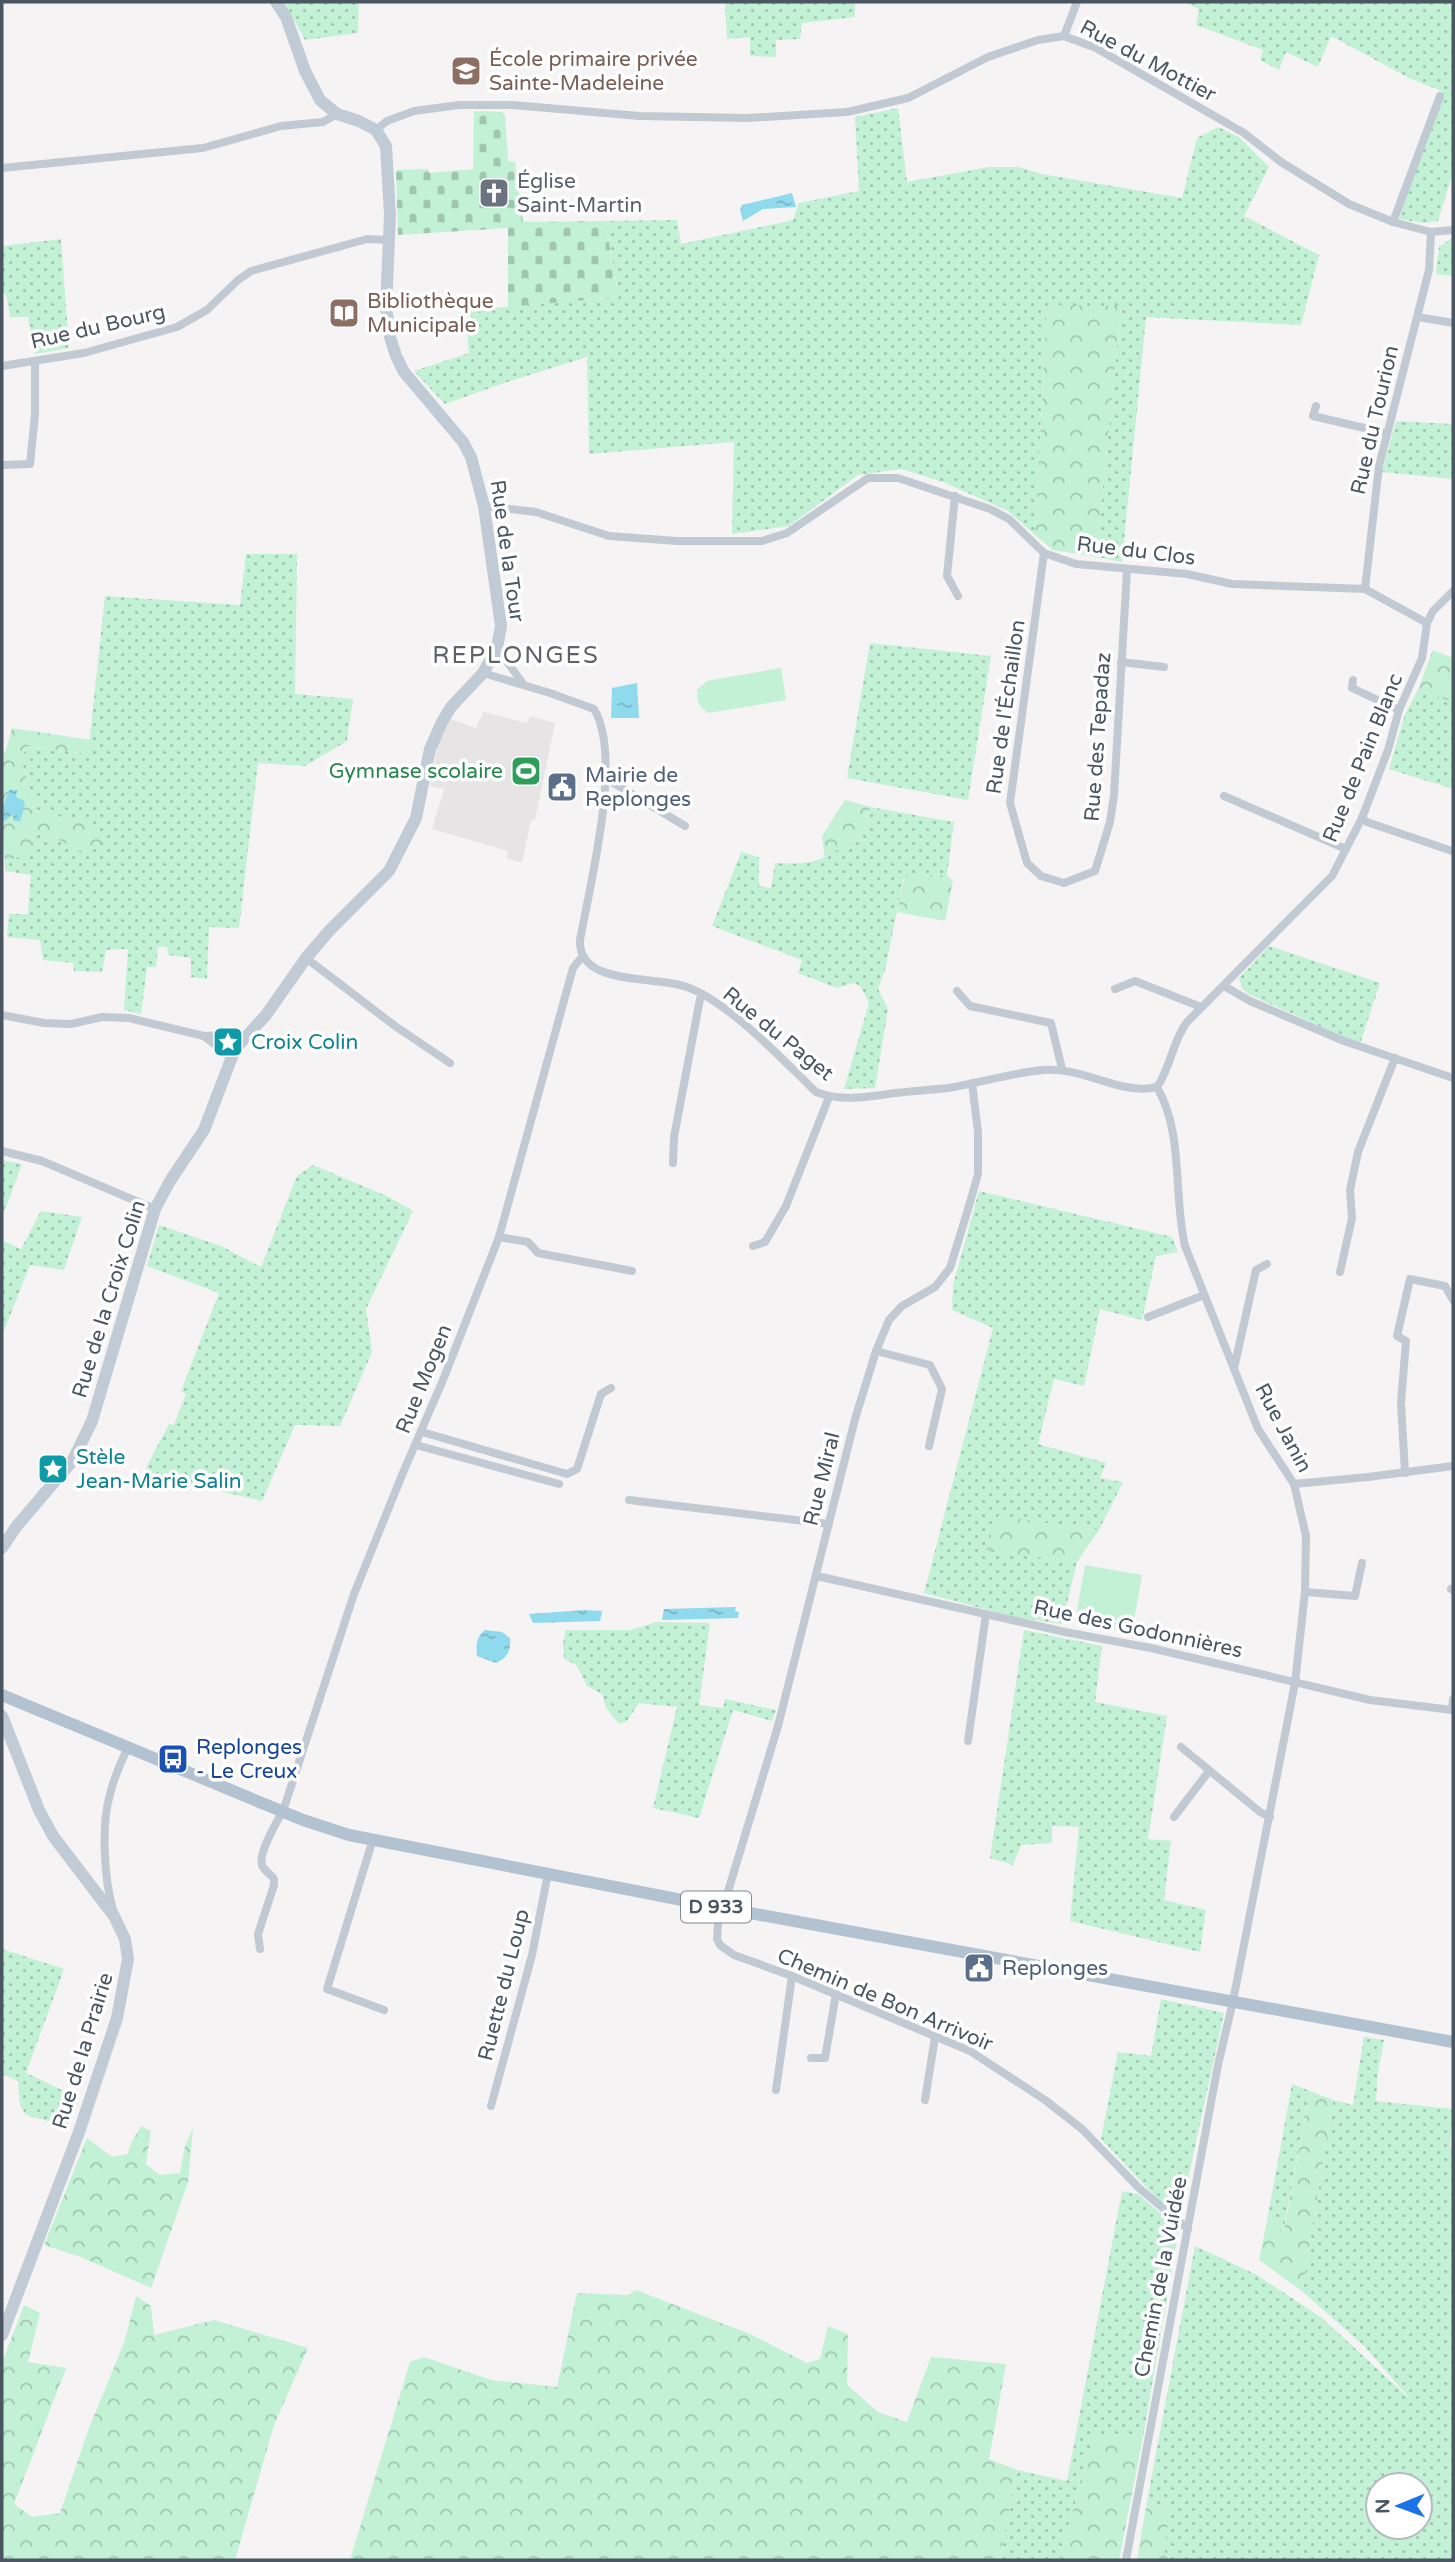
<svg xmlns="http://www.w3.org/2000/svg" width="1455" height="2562" viewBox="0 0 1455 2562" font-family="'Varela Round',sans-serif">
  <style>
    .education { fill: #e6e4e5 }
    .grass { fill: url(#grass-dots); fill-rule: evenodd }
    .forest { fill: url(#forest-crowns) }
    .cemetery { fill: url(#cemetery-stones) }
    .pitch { fill: #c3f1d5 }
    .water { fill: url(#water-ripples) }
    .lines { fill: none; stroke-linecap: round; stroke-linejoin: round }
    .street { stroke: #c1cad2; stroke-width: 8 }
    .secondary { stroke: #c1cbd6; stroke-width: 12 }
    .primary { stroke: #b3c2d1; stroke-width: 12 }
    .labels { text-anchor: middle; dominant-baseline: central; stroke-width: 7; stroke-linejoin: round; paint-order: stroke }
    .shield { fill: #fff; stroke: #808990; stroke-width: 2 }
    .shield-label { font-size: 19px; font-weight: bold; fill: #4a5661 }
    .education-label { font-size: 21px; fill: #785e54; stroke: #fff; text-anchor: start }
    .street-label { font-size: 21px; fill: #4a5661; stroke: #fff }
    .worship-label { font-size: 21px; fill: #5b616d; stroke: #fff; text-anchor: start }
    .leisure-label { font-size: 21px; fill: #27864d; stroke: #fff; text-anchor: end }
    .service-label { font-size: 21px; fill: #4e5e75; stroke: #fff; text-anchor: start }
    .culture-label { font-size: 21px; fill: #0d838f; stroke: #fff; text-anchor: start }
    .transit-label { font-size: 21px; fill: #164399; stroke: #fff; text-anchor: start }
    .quarter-label { font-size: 24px; letter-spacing: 2px; fill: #5f6368; stroke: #fff }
  </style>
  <defs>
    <pattern id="grass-dots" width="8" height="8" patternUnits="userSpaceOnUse" patternTransform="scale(1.75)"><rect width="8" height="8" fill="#c3f1d5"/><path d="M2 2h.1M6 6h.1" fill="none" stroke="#a0c6b0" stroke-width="1.8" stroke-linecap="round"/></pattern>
    <pattern id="forest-crowns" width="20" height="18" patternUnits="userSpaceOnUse" patternTransform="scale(1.75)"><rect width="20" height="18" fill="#c3f1d5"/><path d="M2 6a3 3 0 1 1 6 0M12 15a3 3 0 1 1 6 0" fill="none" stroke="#a0c6b0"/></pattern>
    <pattern id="cemetery-stones" width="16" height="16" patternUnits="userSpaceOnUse" patternTransform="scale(1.75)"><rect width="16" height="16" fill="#c3f1d5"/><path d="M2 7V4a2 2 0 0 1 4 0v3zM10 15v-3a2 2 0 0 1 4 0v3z" fill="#a0c6b0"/></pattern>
    <pattern id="water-ripples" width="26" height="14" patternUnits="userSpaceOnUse" patternTransform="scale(1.75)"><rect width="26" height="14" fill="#90daee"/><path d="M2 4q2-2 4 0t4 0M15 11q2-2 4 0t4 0" fill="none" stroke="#78b4c4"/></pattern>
  </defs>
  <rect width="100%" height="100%" fill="#f5f3f3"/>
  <path class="education" d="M483 712 527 723 530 716 555 723 535 820H531L522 863 507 858 508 851 432 829 444 789 430 786 438 743 450 719 476 728Z"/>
  <g class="grass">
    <path d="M284 2H359L358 33 305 40Z"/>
    <path d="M725 2H855V17L802 23 800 39 776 40V57L750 56V37L727 39Z"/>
    <path d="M1183 2H1453V172L1438 221 1424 223 1399 219 1442 91 1411 79 1331 36 1318 67 1286 52 1279 70 1260 60 1263 50 1196 25 1199 9Z"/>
    <path d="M898 108 907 182 989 167H1018L1042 174 1182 198 1197 138 1218 127 1239 137 1269 167 1244 216 1319 255 1301 325 1146 317 1122 562 1096 557 1121 306H1047L1035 535 1008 511 943 482 901 469 858 475 789 526 732 534 734 442 589 454 587 357 504 383 445 404 414 371 469 353 467 331 473 329 469 310 619 297 605 221 677 220 681 244 793 220 799 203 859 191 855 117Z"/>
    <path d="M1453 237V276L1436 274 1439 247Z"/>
    <path d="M61 239 69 348 35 354 28 317H10L6 294H2V246Z"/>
    <path d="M1396 421 1453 424V479L1382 472Z"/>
    <path d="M246 554H297L295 694 353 699 347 741 305 766 258 763 239 928 209 927 207 979 191 977V958L168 955 167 947H158L156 967H147L141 1014 124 1010 128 949 106 950 102 972 74 971 73 963 43 960 40 940 7 937 9 914H28L31 875 5 871V862L29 853 34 833 61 841 84 852 87 822 36 812 21 759 28 746 88 754 105 596 240 605Z"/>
    <path d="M870 643 991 656 968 800 847 778Z"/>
    <path d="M1418 690 1453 702V789L1389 769 1405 714Z"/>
    <path d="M870 807 954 822 947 875 904 877 885 970 878 989 888 1009 875 1088 844 1089 869 1003 861 987 855 983 837 988 798 973 802 960 712 926 741 852 759 857V886L771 888 775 863C812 865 821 862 851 840L861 842Z"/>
    <path d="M1269 946 1380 983 1360 1044 1248 994 1242 988 1239 978Z"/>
    <path d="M2 1160 22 1164 2 1218Z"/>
    <path d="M313 1165 389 1197 413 1211 366 1309 372 1352 340 1426 295 1425 262 1501 146 1474 147 1471 145 1470 169 1424 174 1425 186 1394 181 1391 219 1293 147 1266 159 1225 221 1246 261 1267 297 1176Z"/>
    <path d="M979 1191 1172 1237 1178 1252 1156 1256 1142 1320 1100 1309 1084 1386 1054 1379 1038 1444 1106 1463 1100 1478 1123 1482 1099 1530 998 1517 987 1550 1077 1562 1062 1624 1015 1617 924 1593 993 1328 952 1310 953 1285Z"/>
    <path d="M41 1211 82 1217 64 1270 30 1265 2 1336V1240L21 1249Z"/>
    <path d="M656 1622 710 1623 699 1705 723 1708 725 1699 776 1710 772 1721 733 1710 699 1818 653 1808 677 1707 639 1703 627 1721 619 1724 606 1708 602 1694 587 1686 577 1666 564 1658 563 1644 566 1630H631Z"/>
    <path d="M1024 1630 1102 1646 1095 1702 1167 1716 1148 1839 1171 1841 1164 1900 1206 1910 1200 1952 1070 1921 1079 1827 1052 1826V1843L1021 1845 1013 1865 990 1858Z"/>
    <path d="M2 1949 64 1969 26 2073 79 2098 70 2123 62 2125 26 2115 20 2105 18 2081 2 2074Z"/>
    <path d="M1161 1999 1224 2013 1180 2216 1167 2209 1101 2139 1118 2052 1151 2056Z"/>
    <path d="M1364 2037 1384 2040 1378 2072 1376 2101 1453 2109 1450 2147 1453 2148V2560H1168L1164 2549 1170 2510 1147 2501 1195 2246 1257 2275 1322 2318 1412 2401 1363 2345 1302 2291 1333 2100 1353 2105ZM1378 2485H1420V2527H1378Z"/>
    <path d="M1292 2084 1310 2091 1282 2237 1276 2222 1267 2221Z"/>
    <path d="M1122 2191 1138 2194 1179 2229 1143 2437H1094L1059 2560H999L1017 2470 1067 2481Z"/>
  </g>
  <g class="forest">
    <path d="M1047 305 1121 306 1096 557 1053 550 1035 535Z"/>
    <path d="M1433 650 1453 658V702L1418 690Z"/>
    <path d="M12 728 91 740 88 754 28 746 21 759 36 812 87 822 102 835 100 847 84 852 61 841 34 833 29 853 5 862 2 825V753H5Z"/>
    <path d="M845 800 870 807 861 842 851 840 825 859 822 836Z"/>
    <path d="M947 875 953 881 945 921 897 912 905 876Z"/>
    <path d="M998 1516 1099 1530 1077 1562 986 1551Z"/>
    <path d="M1310 2091 1333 2100 1302 2291 1259 2260 1267 2221 1276 2222 1283 2235Z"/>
    <path d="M141 2126 151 2131 146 2164 159 2175 180 2173 185 2146 193 2128 188 2182 151 2288 83 2258 44 2245 87 2138 112 2157 128 2154 131 2143Z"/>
    <path d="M636 2290 750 2334 807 2363 820 2359 828 2326 848 2334 847 2385 878 2412 907 2422 931 2357 1006 2364 989 2459 1017 2470 999 2560H350L410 2362 424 2357 491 2380 557 2387 577 2293 628 2295Z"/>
    <path d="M136 2296 151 2306 154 2335 214 2320 308 2348 274 2425 235 2560H2V2363L24 2305 40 2313 28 2362 66 2368 14 2504 32 2517 60 2513 89 2428 124 2343Z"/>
    <path d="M1094 2437H1143L1119 2560H1059Z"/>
    <path d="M1147 2501 1170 2510 1164 2549 1168 2560H1137Z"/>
  </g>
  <path class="cemetery" d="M474 111 502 112 505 115 508 161 515 162 523 222 605 221 619 297 508 307V228L398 235 396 170 428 169 429 173 473 169Z"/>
  <g class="pitch">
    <path d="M781 668 786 700 708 713C699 707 697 701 697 690L707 681Z"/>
    <path d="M1085 1565 1142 1575 1132 1632 1075 1622Z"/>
  </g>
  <g class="water">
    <path d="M792 193 796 207 763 209 743 221 740 209 742 205Z"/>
    <path d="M637 683 639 718H611L612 688Z"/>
    <path d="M9 790H17L16 797 23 800 25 804 20 822 13 820V814L5 821 2 819V810Z"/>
    <path d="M736 1607 735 1611 739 1612 738 1618 662 1620 664 1609Z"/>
    <path d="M586 1610 602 1611 600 1621 533 1623 529 1614Z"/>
    <path d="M485 1630 502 1632 510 1638C511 1650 508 1658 496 1663L477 1656C476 1645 476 1637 485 1630Z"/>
  </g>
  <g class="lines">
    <g class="street">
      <path d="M1064 36 1077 2"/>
      <path d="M376 130 387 121 414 111 459 105H513L639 116 748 118 847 112 908 98 988 57 1038 40 1064 36 1096 48 1244 133 1281 162 1349 204 1393 222 1431 232 1453 230"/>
      <path d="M2 168 203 148 281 126 323 122 337 114"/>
      <path d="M1393 222 1440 96"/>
      <path d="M1418 317 1453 323"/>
      <path d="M2 366 84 353 177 327 207 310 238 280 251 271 367 239 389 240"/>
      <path d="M1316 406 1313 416 1386 433"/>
      <path d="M2 465 30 464 35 415V361"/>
      <path d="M955 496 947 576 958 596"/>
      <path d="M484 506 536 512 609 536 677 541H762L787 533 868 478H898L990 509 1009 519 1044 553 1076 564 1187 574 1232 584 1365 589"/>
      <path d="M1044 553 1010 803 1027 863 1041 876 1064 883 1095 871 1110 822 1114 795 1127 570"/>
      <path d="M1427 623 1365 589 1379 466 1429 270 1431 232"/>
      <path d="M497 648 524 685"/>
      <path d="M1121 662 1164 667"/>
      <path d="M483 673 550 693 594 709C623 756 590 885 580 940 578 987 655 975 687 987 730 1003 783 1060 816 1092 841 1102 869 1097 895 1093 913 1091 930 1090 948 1088 980 1083 1011 1073 1043 1070 1082 1066 1121 1096 1157 1087"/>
      <path d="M1353 680 1352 688 1399 710"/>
      <path d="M607 779 685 826"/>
      <path d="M1224 796 1346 849"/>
      <path d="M1362 818 1367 822 1452 851"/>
      <path d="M306 958 395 1026 450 1063"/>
      <path d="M1224 986 1250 1001 1344 1041 1453 1078"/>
      <path d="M1115 989 1135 981 1201 1007"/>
      <path d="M957 991 970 1006 1051 1023 1062 1069"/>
      <path d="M2 1015 44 1023 71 1024 102 1017 129 1018 204 1036 226 1035 242 1040"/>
      <path d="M204 1036 231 1057"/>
      <path d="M2 1151 42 1161 155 1209"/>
      <path d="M673 1163 674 1137 700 999 703 996"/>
      <path d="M499 1237 528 1242 538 1253 632 1271"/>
      <path d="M753 1246 765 1242 786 1206 829 1097"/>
      <path d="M1340 1272 1352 1218 1350 1190 1358 1152 1395 1058"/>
      <path d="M1148 1317 1204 1295"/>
      <path d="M876 1351 930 1365 942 1389 929 1446"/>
      <path d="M1234 1368 1256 1270 1267 1264"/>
      <path d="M422 1432 567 1474 577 1469 601 1394 611 1388"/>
      <path d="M416 1445 559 1484"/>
      <path d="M1405 1473 1401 1403 1406 1341 1397 1336 1410 1279 1445 1286 1453 1300"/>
      <path d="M1294 1484 1368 1477 1453 1466"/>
      <path d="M629 1500 829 1524"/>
      <path d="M817 1576 1065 1632 1151 1648 1370 1700 1452 1710 1453 1699"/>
      <path d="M1451 1589 1453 1590"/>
      <path d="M1305 1592 1355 1596 1362 1563"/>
      <path d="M968 1741 986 1614"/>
      <path d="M1181 1747 1260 1812 1270 1817"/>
      <path d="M1174 1817 1209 1771"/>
      <path d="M373 1839 327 1989 384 2010"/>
      <path d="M719 1907 717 1939 720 1945 734 1955 792 1976 970 2051 1045 2100 1082 2129 1139 2188 1188 2229"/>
      <path d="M723 1908 778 1726 855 1419 876 1351 889 1320 902 1306 935 1287 950 1268 969 1206 978 1174V1132L972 1083"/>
      <path d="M113 1910C104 1878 101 1826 110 1794 114 1777 121 1762 128 1747"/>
      <path d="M260 1949 258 1934 274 1885V1879C271 1874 264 1871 262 1865 258 1854 277 1821 283 1811L354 1594 402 1475 443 1380 499 1237 573 968 582 957"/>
      <path d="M811 2058H825L836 1994"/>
      <path d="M776 2090 792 1976"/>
      <path d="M925 2100 935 2037"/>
      <path d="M491 2106 532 1955 548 1873"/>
      <path d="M1126 2560 1218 2065 1233 2001 1295 1683 1305 1592 1306 1536 1294 1484 1258 1429 1185 1246C1173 1194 1184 1134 1157 1087 1171 1067 1172 1042 1187 1022L1332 876 1362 818 1388 750 1399 710 1422 658 1427 623 1433 611 1453 591"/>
    </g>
    <g class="secondary">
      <path d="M2 1548 16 1527 73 1460 92 1421 155 1209 170 1181 204 1130 235 1049 266 1015 306 958 329 931 389 871 416 818 430 749 442 722 451 707 483 673 497 648 501 626 484 506 471 457 463 442 404 372 396 356 390 337 386 307 390 215 386 146 376 130 359 121 337 114 320 100 305 71 286 17 276 2"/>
      <path d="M2 1716 39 1810 53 1836 114 1916 125 1939 128 1959 117 2018 79 2132 2 2335"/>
    </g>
    <path class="primary" d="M2 1695 303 1820 349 1835 723 1908 1453 2042"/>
  </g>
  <defs>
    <g id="school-square" transform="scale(1.575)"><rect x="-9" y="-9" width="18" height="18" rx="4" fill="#8d6e63" stroke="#fff"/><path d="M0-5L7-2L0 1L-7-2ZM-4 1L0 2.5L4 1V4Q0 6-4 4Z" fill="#fff"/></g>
    <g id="church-square" transform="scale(1.575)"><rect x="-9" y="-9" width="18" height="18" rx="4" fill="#6b7280" stroke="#fff"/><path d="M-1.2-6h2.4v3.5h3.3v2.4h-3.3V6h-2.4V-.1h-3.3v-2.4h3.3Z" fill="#fff"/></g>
    <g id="library-square" transform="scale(1.575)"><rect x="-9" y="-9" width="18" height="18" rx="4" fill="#8d6e63" stroke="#fff"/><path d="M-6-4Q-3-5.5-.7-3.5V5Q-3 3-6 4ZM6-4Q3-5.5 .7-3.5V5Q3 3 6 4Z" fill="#fff"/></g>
    <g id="stadium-square" transform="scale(1.575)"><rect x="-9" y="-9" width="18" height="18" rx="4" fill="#2e9e5b" stroke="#fff"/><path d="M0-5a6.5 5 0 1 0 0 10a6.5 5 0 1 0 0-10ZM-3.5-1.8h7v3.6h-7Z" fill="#fff"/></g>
    <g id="civic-square" transform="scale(1.575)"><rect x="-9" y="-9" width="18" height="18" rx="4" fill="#5c6f8a" stroke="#fff"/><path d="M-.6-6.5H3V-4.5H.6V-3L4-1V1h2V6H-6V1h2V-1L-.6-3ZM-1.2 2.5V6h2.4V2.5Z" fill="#fff"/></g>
    <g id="sight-square" transform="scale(1.575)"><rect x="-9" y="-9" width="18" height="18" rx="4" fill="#0f9aa8" stroke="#fff"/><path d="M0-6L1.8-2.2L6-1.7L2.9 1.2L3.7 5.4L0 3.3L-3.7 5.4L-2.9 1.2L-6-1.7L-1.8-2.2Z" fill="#fff"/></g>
    <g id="bus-square" transform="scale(1.575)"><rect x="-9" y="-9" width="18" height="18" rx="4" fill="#1a4fb4" stroke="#fff"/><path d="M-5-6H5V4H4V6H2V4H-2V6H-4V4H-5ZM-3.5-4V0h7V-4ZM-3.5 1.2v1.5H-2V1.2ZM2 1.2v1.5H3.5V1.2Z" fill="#fff"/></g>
  </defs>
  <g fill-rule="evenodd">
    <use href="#school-square" x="466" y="71"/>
    <use href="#church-square" x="494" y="193"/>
    <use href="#library-square" x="344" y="313"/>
    <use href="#stadium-square" x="526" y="771"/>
    <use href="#civic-square" x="562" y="787"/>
    <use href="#sight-square" x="228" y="1042"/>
    <use href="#sight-square" x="53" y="1469"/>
    <use href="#bus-square" x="173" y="1759"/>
    <use href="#civic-square" x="979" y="1968"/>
  </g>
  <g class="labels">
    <rect class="shield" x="681" y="1891.5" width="70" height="31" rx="5"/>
    <g class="shield-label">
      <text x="716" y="1907">D 933</text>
    </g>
    <g class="education-label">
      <text x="489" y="59">École primaire privée<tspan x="489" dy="24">Sainte-Madeleine</tspan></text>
      <text x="367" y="301">Bibliothèque<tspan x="367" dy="24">Municipale</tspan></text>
    </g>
    <g class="street-label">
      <text transform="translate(1148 61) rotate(28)">Rue du Mottier</text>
      <text transform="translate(98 327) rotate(-13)">Rue du Bourg</text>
      <text transform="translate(1375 420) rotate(-77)">Rue du Tourion</text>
      <text transform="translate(507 551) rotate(82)">Rue de la Tour</text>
      <text transform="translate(1136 551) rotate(7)">Rue du Clos</text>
      <text transform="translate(1006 707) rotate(-82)">Rue de l'Échaillon</text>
      <text transform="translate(1098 737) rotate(-86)">Rue des Tepadaz</text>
      <text transform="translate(1363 758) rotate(-68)">Rue de Pain Blanc</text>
      <text transform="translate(778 1034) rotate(39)">Rue du Paget</text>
      <text transform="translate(109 1299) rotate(-73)">Rue de la Croix Colin</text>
      <text transform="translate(424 1379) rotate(-68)">Rue Mogen</text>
      <text transform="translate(1283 1428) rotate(62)">Rue Janin</text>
      <text transform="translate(822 1479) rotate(-76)">Rue Miral</text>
      <text transform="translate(1138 1629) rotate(12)">Rue des Godonnières</text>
      <text transform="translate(504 1985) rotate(-76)">Ruette du Loup</text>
      <text transform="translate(885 2000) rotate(23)">Chemin de Bon Arrivoir</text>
      <text transform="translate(83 2051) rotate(-73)">Rue de la Prairie</text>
      <text transform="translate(1161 2277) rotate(-79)">Chemin de la Vuidée</text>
    </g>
    <g class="worship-label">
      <text x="517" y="181">Église<tspan x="517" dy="24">Saint-Martin</tspan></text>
    </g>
    <g class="leisure-label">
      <text x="503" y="771">Gymnase scolaire</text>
    </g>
    <g class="service-label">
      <text x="585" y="775">Mairie de<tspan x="585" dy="24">Replonges</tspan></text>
      <text x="1002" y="1968">Replonges</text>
    </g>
    <g class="culture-label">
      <text x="251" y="1042">Croix Colin</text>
      <text x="76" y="1457">Stèle<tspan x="76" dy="24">Jean-Marie Salin</tspan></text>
    </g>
    <g class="transit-label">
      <text x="196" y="1747">Replonges<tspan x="196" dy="24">- Le Creux</tspan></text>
    </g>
    <g class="quarter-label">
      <text x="516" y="655">REPLONGES</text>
    </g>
  </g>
  <rect width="1455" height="2562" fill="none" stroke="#4a5661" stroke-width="7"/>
  <g transform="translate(1399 2506) rotate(269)"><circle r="33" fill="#ffffff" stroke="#b7bbc0" stroke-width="2"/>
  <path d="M0-5L12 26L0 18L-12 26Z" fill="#1a73e8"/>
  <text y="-10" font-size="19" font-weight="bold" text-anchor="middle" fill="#4a5661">N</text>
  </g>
</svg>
